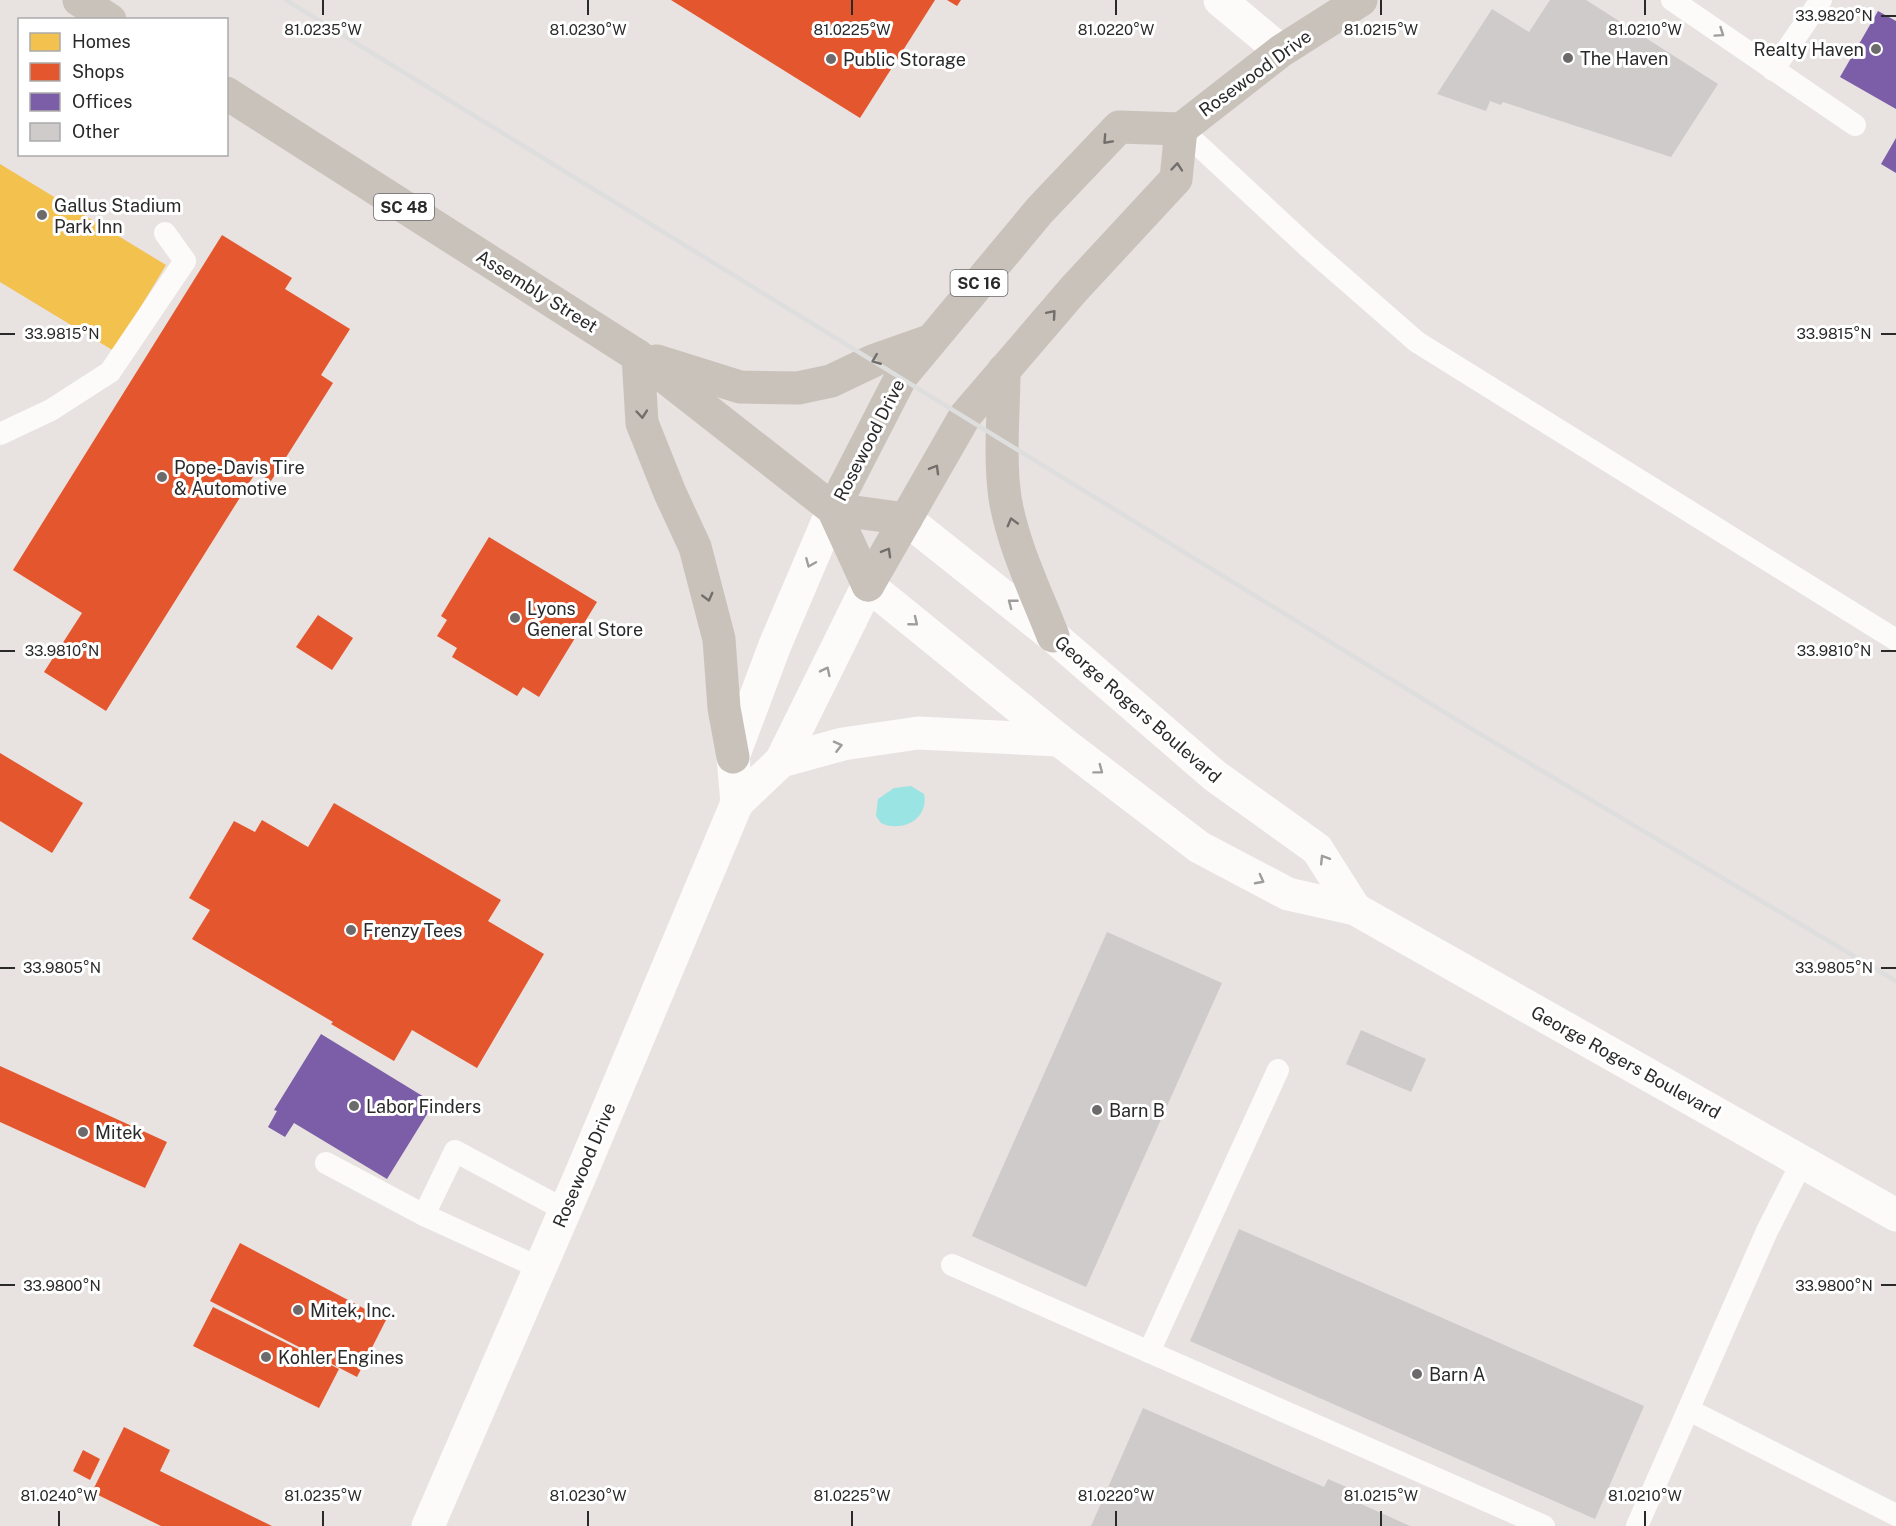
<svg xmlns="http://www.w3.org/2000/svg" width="1896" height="1526" viewBox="0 0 1896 1526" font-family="'Public Sans',sans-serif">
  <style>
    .water { fill: #9ae4e4 }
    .homes { fill: #f2c14e }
    .shops { fill: #e4572e }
    .offices { fill: #7b5ea7 }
    .building { fill: #cfcbca }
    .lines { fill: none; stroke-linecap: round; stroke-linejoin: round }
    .lane { stroke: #fcfbfa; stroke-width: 22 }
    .street { stroke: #fcfbfa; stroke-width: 33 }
    .secondary { stroke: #fcfbfa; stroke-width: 33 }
    .primary { stroke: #c8c2ba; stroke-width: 33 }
    .rail { stroke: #dedede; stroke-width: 4.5 }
    .oneway { stroke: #9e9d9c }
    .oneway2 { stroke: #716e6b }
    .ticks { fill: none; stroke: #2a2a2a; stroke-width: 2 }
    .poi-dot { fill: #6c6a6a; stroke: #fff; stroke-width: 2 }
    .labels { text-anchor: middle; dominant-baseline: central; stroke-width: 6; stroke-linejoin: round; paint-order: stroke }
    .shield { fill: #fff; stroke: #6a6a6a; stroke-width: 1.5 }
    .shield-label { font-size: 16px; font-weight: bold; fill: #2a2a2a }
    .poi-label { font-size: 18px; fill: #2a2a2a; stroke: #fff; text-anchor: start }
    .street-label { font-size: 18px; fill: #2a2a2a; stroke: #fff }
    .ticks-label { font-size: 15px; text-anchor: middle; fill: #2a2a2a; stroke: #fff; stroke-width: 6; stroke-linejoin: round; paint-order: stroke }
  </style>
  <rect width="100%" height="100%" fill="#e8e2e0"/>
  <path class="water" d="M911 786 924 794C929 819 902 833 881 823L876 816 878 799 894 788Z"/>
  <path class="homes" d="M0 164 166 265 114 351 0 282Z"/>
  <g class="shops">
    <path d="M671 0H935L860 118Z"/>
    <path d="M947 0H961L957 6Z"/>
    <path d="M222 235 292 278 285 289 350 329 321 375 333 383 271 481 256 472 106 711 44 672 82 613 13 570Z"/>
    <path d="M489 537 597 602 539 697 523 687 517 696 452 657 457 648 437 636 447 620 441 616Z"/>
    <path d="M318 615 353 638 332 670 296 647Z"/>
    <path d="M0 753 83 803 52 853 0 821Z"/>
    <path d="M334 803 501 900 488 921 544 954 477 1068 412 1030 394 1061 331 1024 333 1022 192 939 210 910 189 898 234 821 255 832 262 820 308 847Z"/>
    <path d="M0 1066 167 1142 145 1188 0 1122Z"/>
    <path d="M240 1243 386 1320 357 1377 210 1301Z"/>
    <path d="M213 1307 339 1369 319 1408 193 1346Z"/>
    <path d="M124 1427 170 1450 160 1471 272 1526H161L92 1492Z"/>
    <path d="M83 1450 100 1459 90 1480 73 1471Z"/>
  </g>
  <g class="offices">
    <path d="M1878 11 1896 21V109L1840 77Z"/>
    <path d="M1896 138V173L1881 164Z"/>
    <path d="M321 1034 434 1103 387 1179 294 1123 285 1137 268 1127 277 1111 274 1110Z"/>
  </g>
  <g class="building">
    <path d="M1550 0H1586L1718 84 1671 157 1503 102 1501 105 1490 101 1486 111 1437 94 1492 9 1529 32Z"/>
    <path d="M1107 932 1222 983 1086 1287 972 1236Z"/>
    <path d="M1361 1030 1426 1059 1411 1092 1346 1064Z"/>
    <path d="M1239 1229 1644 1406 1595 1519 1190 1341Z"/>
    <path d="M1143 1408 1324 1487 1328 1479 1365 1495 1361 1504 1410 1526H1091Z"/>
  </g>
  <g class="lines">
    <g class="lane">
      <path d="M1672 0 1855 125"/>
      <path d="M1773 70 1821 0"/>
      <path d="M1181 129 1308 247 1417 342 1896 640"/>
      <path d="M0 434 51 410 110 372 185 261 165 233"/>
      <path d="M326 1163 424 1215 455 1151 565 1210"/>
      <path d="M424 1215 540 1268"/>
      <path d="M952 1265 1544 1526"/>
      <path d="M1149 1352 1278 1070"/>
      <path d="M1689 1410 1896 1515"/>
      <path d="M1637 1526 1767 1231 1802 1162"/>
    </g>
    <g class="street">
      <path d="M1220 0 1281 51"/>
      <path d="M906 519 1053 636 1215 776 1317 849 1355 909"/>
      <path d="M868 585 1059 740 1199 847 1288 894 1355 909 1896 1215"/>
    </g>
    <g class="secondary">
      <path d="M781 761 843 744 918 733 1059 740"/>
      <path d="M737 803 733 757 775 645 833 509"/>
      <path d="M428 1526 580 1176 737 803 781 761 868 585"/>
    </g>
    <g class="primary">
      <path d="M79 0 110 20"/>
      <path d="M226 93 638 356 833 509 868 585"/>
      <path d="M638 356 642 423 670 493 695 547 719 639 724 708 733 757"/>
      <path d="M657 361 740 387 798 388 831 381 875 360 929 341"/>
      <path d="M1004 370C1004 413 999 455 1005 498 1013 546 1036 592 1053 636"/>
      <path d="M833 509 901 377 1040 210 1119 127 1181 129 1281 51 1361 0"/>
      <path d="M833 509 906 519"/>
      <path d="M868 585 965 416 1074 289 1176 179 1181 129"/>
    </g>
    <path class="rail" d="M286 0 1475 731 1896 981"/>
  </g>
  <defs><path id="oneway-chevron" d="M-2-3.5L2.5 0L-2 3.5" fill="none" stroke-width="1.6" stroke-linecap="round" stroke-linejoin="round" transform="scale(1.5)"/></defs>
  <g class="oneway">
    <use href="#oneway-chevron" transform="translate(1720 33) rotate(34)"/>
    <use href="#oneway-chevron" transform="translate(810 563) rotate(113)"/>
    <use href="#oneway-chevron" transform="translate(1012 603) rotate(-142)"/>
    <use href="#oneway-chevron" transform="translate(914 622) rotate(39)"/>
    <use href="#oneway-chevron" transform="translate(826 671) rotate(-64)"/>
    <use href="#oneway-chevron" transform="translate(838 746) rotate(-14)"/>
    <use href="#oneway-chevron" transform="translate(1099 770) rotate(37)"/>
    <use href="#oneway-chevron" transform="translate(1324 859) rotate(-122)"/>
    <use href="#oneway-chevron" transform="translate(1260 880) rotate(28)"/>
  </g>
  <g class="oneway2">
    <use href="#oneway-chevron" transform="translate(1107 140) rotate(133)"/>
    <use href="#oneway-chevron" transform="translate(1177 167) rotate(-85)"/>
    <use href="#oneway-chevron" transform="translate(1052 314) rotate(-49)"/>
    <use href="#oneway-chevron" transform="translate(876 360) rotate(158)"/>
    <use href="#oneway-chevron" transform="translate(642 414) rotate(85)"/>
    <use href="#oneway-chevron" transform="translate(935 469) rotate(-60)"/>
    <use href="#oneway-chevron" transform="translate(1012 522) rotate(-105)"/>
    <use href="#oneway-chevron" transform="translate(887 552) rotate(-60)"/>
    <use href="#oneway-chevron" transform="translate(708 597) rotate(75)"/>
  </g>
  <path class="ticks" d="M323 0V15M588 0V15M852 0V15M1116 0V15M1381 0V15M1645 0V15M1881 16H1896M0 334H15M1881 334H1896M0 651H15M1881 651H1896M0 968H15M1881 968H1896M0 1285H15M1881 1285H1896M59 1511V1526M323 1511V1526M588 1511V1526M852 1511V1526M1116 1511V1526M1381 1511V1526M1645 1511V1526"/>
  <g class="poi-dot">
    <circle cx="1876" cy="49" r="6"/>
    <circle cx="1568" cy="58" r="6"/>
    <circle cx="831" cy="59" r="6"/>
    <circle cx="42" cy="215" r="6"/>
    <circle cx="162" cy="477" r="6"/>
    <circle cx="515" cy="618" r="6"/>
    <circle cx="351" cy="930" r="6"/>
    <circle cx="354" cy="1106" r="6"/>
    <circle cx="1097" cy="1110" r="6"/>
    <circle cx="83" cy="1132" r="6"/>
    <circle cx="298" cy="1310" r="6"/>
    <circle cx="266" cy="1357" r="6"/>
    <circle cx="1417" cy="1374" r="6"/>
  </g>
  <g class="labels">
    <g class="shield">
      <rect x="374" y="194" width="60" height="26" rx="4.5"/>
      <rect x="950.5" y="270" width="57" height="26" rx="4.5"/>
    </g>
    <g class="shield-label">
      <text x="404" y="207">SC 48</text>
      <text x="979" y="283">SC 16</text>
    </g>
    <g class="poi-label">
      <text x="1864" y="49" text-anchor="end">Realty Haven</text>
      <text x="1580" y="58">The Haven</text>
      <text x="843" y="59">Public Storage</text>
      <text x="54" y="205">Gallus Stadium<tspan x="54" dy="21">Park Inn</tspan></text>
      <text x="174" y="467">Pope-Davis Tire<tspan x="174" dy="21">&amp; Automotive</tspan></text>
      <text x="527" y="608">Lyons<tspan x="527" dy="21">General Store</tspan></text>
      <text x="363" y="930">Frenzy Tees</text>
      <text x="366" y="1106">Labor Finders</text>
      <text x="1109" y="1110">Barn B</text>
      <text x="95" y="1132">Mitek</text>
      <text x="310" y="1310">Mitek, Inc.</text>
      <text x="278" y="1357">Kohler Engines</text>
      <text x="1429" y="1374">Barn A</text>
    </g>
    <g class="street-label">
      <text transform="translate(1255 73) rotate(-36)">Rosewood Drive</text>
      <text transform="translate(537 291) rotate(32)">Assembly Street</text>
      <text transform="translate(869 440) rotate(-63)">Rosewood Drive</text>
      <text transform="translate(1138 709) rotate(41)">George Rogers Boulevard</text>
      <text transform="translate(1626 1062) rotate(29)">George Rogers Boulevard</text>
      <text transform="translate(584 1165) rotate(-67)">Rosewood Drive</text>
    </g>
  </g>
  <g class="ticks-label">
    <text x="1834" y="21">33.9820°N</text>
    <text x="323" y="35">81.0235°W</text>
    <text x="588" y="35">81.0230°W</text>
    <text x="852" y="35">81.0225°W</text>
    <text x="1116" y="35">81.0220°W</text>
    <text x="1381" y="35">81.0215°W</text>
    <text x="1645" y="35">81.0210°W</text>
    <text x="62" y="339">33.9815°N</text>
    <text x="1834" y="339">33.9815°N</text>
    <text x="62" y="656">33.9810°N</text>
    <text x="1834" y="656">33.9810°N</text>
    <text x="62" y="973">33.9805°N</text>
    <text x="1834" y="973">33.9805°N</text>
    <text x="62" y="1291">33.9800°N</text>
    <text x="1834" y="1291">33.9800°N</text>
    <text x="59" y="1501">81.0240°W</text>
    <text x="323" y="1501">81.0235°W</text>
    <text x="588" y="1501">81.0230°W</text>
    <text x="852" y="1501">81.0225°W</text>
    <text x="1116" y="1501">81.0220°W</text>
    <text x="1381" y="1501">81.0215°W</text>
    <text x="1645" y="1501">81.0210°W</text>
  </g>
  <rect x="18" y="18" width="210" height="138" fill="#ffffff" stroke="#aaaaaa" stroke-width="1.5"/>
  <rect x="30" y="33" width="30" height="18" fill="#f2c14e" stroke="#aaaaaa" stroke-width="1.5"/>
  <text x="72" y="48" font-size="18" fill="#2a2a2a">Homes</text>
  <rect x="30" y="63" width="30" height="18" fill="#e4572e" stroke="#aaaaaa" stroke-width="1.5"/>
  <text x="72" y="78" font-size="18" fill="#2a2a2a">Shops</text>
  <rect x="30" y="93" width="30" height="18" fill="#7b5ea7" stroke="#aaaaaa" stroke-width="1.5"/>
  <text x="72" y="108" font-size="18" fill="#2a2a2a">Offices</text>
  <rect x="30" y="123" width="30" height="18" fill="#cfcbca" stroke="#aaaaaa" stroke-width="1.5"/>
  <text x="72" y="138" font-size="18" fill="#2a2a2a">Other</text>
</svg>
